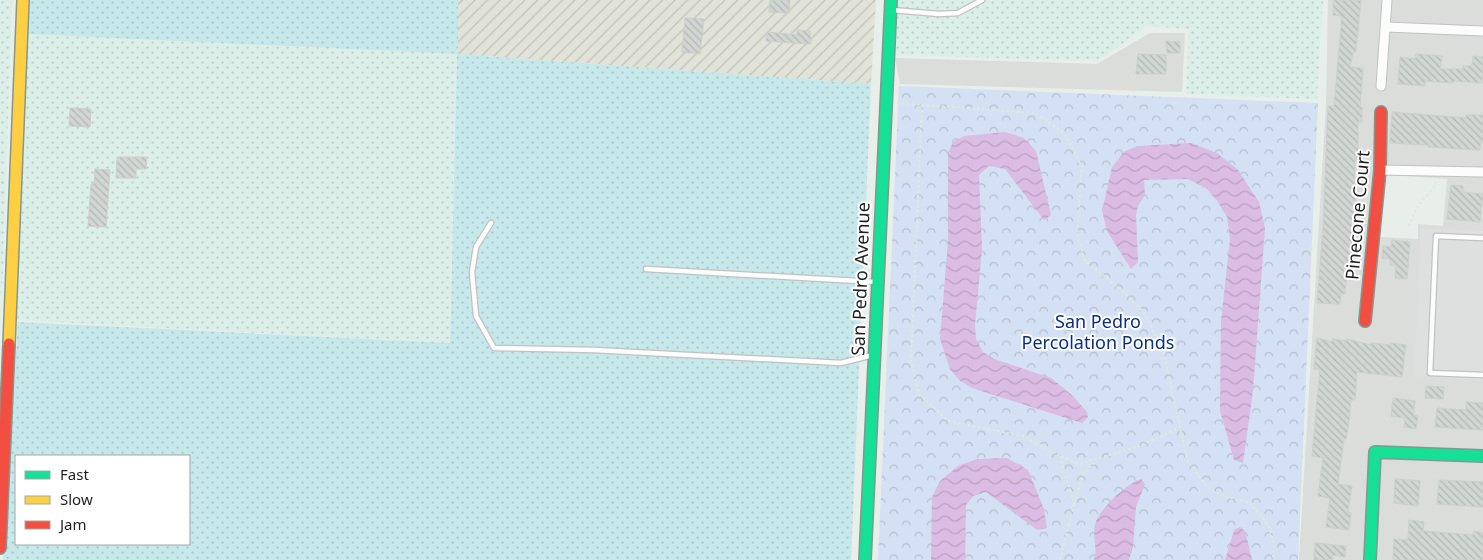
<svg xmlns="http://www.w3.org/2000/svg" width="1483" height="560" viewBox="0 0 1483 560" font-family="'Noto Sans',sans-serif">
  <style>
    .residential { fill: #daddda; fill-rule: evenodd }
    .industrial { fill: url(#industrial-furrows) }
    .farmland { fill: url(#farmland-dots) }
    .grass { fill: url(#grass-dots); fill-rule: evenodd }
    .park { fill: url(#park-crowns) }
    .parking { fill: #dee0df }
    .water { fill: url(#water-waves) }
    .building { fill: url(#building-back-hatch); stroke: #c9d1cb }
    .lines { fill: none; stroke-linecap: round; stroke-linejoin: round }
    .lane-casing { stroke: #c0c3c1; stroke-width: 7 }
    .street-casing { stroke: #c0c3c1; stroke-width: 11 }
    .fast-casing { stroke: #809991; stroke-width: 14 }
    .slow-casing { stroke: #809991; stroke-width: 14 }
    .jam-casing { stroke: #809991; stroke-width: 14 }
    .path { stroke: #deebda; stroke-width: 2; stroke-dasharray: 2.5 2.5; stroke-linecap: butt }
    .lane { stroke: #fcfcfc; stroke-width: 4.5 }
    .street { stroke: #fcfcfc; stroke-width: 9 }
    .fast { stroke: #16e098; stroke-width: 11 }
    .slow { stroke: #ffcf43; stroke-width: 11 }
    .jam { stroke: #f24e42; stroke-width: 11 }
    .labels { text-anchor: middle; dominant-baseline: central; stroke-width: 4; stroke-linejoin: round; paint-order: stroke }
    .street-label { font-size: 18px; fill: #1f1f1f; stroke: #fff }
    .park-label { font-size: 18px; fill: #0a2e81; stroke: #fff }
  </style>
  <defs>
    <pattern id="industrial-furrows" width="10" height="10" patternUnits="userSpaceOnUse" patternTransform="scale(1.25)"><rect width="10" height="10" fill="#e1e2d8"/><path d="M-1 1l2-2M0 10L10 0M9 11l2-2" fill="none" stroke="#c1c1b9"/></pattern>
    <pattern id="farmland-dots" width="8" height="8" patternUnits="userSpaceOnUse" patternTransform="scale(1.25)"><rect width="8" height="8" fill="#dbefe8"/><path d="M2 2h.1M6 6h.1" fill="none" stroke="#bcccc7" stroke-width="1.8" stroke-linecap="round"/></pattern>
    <pattern id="grass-dots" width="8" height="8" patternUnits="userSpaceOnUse" patternTransform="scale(1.25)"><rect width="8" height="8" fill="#c6e8eb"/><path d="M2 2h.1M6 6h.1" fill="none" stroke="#aac7c9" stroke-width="1.8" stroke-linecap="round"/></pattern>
    <pattern id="park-crowns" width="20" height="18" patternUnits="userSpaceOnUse" patternTransform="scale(1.25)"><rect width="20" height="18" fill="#d4e0f3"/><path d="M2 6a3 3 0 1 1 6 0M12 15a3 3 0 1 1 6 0" fill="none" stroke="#b6c0d0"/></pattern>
    <pattern id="water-waves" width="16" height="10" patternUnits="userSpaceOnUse" patternTransform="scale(1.25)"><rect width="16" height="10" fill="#dbbce2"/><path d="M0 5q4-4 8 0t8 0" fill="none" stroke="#bca1c1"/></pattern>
    <pattern id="building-back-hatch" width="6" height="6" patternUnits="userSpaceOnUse" patternTransform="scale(1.25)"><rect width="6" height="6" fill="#d2d6d3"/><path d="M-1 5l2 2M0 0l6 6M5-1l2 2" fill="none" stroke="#b4b7b5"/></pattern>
  </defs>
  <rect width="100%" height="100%" fill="#e8eeea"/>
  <g class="residential">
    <path d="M1328 0H1483V560H1299L1326 104ZM1391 175 1447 179 1443 226 1418 224V239L1380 237 1385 176Z"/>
    <path d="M1150 33H1185L1182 92 900 84 895 58 1097 64Z"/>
  </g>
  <path class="industrial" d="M458 0H876L871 84 457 54Z"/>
  <g class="farmland">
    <path d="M0 0H12L2 296H0Z"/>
    <path d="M898 0H1323L1317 99 1186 94 1189 29 1147 26 1098 61 896 55Z"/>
    <path d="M28 34 457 54 449 343 17 320Z"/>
  </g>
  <path class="grass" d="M30 0H458V54L871 84 851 560H3L18 322 450 343 457 54 28 34ZM16 456H189V544H16Z"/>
  <path class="park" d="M899 86 1318 103 1298 560H878Z"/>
  <path class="parking" d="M1421 228 1483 231V380L1414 376Z"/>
  <g class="water">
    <path d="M1005 132 1024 138 1036 151 1051 215 1044 220 1005 169 989 166 979 175 982 249 975 325 976 339 983 352 994 359 1051 378 1073 396 1087 412 1088 417 1082 423 972 388 959 380 950 369 940 339 948 241V153L953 142 964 136Z"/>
    <path d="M1191 143 1217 153 1238 170 1259 202 1265 228 1253 391 1243 463 1234 460 1220 411 1221 321 1230 239 1227 217 1218 202 1207 189 1188 179 1144 180 1145 195 1138 206 1136 215 1138 262 1131 269 1107 231 1102 211 1112 167 1125 151 1138 146Z"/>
    <path d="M1007 458 1028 470 1044 509 1047 528 1037 530 986 492 973 496 966 505 965 560H931L932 497 940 481 958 466 977 459Z"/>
    <path d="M1141 479 1145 484 1136 507 1133 547 1129 560H1094C1098 548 1092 536 1095 525 1098 510 1127 483 1141 479Z"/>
    <path d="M1240 527 1245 531 1252 560H1225L1234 530Z"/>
  </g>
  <g class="building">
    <path d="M770 0H790L789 13 769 12Z"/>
    <path d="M1333 0H1361L1356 51 1353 53 1350 67 1363 68 1360 107H1362V122H1358V160H1355L1354 188H1356L1351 263H1348L1345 294H1341L1340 304 1317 303 1323 227 1328 106H1334L1342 16 1333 15Z"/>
    <path d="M685 18 704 19 700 54 682 52Z"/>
    <path d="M797 30 810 31 811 44 766 41 767 32 797 35Z"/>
    <path d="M1166 41 1180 42V53H1167Z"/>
    <path d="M1138 54 1166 55V74H1136Z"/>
    <path d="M1416 54 1442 56 1440 69H1463V66H1472L1473 56 1483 57 1482 83 1453 81V83L1425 81V86L1398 84 1400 57 1415 59Z"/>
    <path d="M70 108 91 109 90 127 69 126Z"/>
    <path d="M1392 112 1466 118V115H1483V141H1481L1480 150 1428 147V145L1390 143Z"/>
    <path d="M117 157H147L146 169H136V178H116Z"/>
    <path d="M95 169 110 170 106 227 88 226 91 184H94Z"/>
    <path d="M1451 185 1463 186V192L1483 194 1480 222 1447 219Z"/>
    <path d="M1392 240 1410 242 1407 279 1395 278 1396 265H1390V259L1382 258 1383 246 1391 247Z"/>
    <path d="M1317 338 1332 342 1333 339 1347 341V339L1371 345V343L1390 345 1391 343 1406 345 1402 377 1357 372 1355 400H1351L1349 421 1346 439H1344L1338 484 1352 486 1348 512 1351 513 1349 530 1326 527 1330 498 1318 496 1323 458 1312 456 1320 369H1314Z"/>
    <path d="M1426 386 1444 387 1443 399 1425 398Z"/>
    <path d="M1393 398 1415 401 1413 415 1418 416 1416 429 1404 427 1405 418 1391 416Z"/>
    <path d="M1466 402 1483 403V430L1435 427 1437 408 1466 410Z"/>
    <path d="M1395 479 1420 481 1418 506 1394 503Z"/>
    <path d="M1439 480 1483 482V507L1437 504Z"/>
    <path d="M1409 520 1424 522 1423 531 1473 535 1474 531 1483 533V560H1393L1394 539 1408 540Z"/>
    <path d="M1315 543 1346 546 1345 557 1333 555 1332 560H1314Z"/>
  </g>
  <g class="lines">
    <g class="lane-casing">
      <g id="lane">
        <path d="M892 10 939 14 958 13 982 0"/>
        <path d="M491 223 476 247 472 272 476 316 494 348 594 350 841 363 873 355"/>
        <path d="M1483 238 1436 236 1430 373 1483 375"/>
        <path d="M646 269 876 282"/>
      </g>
    </g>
    <g class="street-casing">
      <g id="street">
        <path d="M1386 27 1483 31"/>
        <path d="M1381 86 1387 0"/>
        <path d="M1380 170 1483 172"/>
      </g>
    </g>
    <g class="fast-casing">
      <g id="fast">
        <path d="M865 560 891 0"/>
        <path d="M1370 560 1375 452 1483 456"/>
      </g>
    </g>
    <g class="slow-casing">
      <path id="slow" d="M9 344 23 0"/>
    </g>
    <g class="jam-casing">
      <g id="jam">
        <path d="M1365 321 1380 170 1381 112"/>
        <path d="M0 548 9 344"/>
      </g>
    </g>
    <g class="path">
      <path d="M897 103 1035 113 1065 134 1082 167 1077 233 1085 261 1124 292 1145 314 1164 354 1187 460 1209 489 1230 498 1250 503 1268 524 1274 543 1273 560"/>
      <path d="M922 105 911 361 919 394 948 421 1023 436 1060 456 1080 464 1139 446 1179 428"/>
      <path d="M1409 226 1417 207 1434 187 1436 181"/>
      <path d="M1074 504 1083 474 1096 461"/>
      <path d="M1060 560 1074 504 1060 456"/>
    </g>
    <use href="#lane" class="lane"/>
    <use href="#street" class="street"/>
    <use href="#fast" class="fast"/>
    <use href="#slow" class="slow"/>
    <use href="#jam" class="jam"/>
  </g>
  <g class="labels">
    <g class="street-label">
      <text transform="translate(1357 215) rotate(-85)">Pinecone Court</text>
      <text transform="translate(860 279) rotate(-88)">San Pedro Avenue</text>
    </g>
    <g class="park-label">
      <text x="1098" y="321">San Pedro<tspan x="1098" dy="21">Percolation Ponds</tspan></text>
    </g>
  </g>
  <rect x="15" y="455" width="175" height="90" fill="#ffffff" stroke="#a5a5a5"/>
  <rect x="25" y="471" width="25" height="8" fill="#16e098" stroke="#a5a5a5"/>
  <text x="60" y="480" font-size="15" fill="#1f1f1f">Fast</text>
  <rect x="25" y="496" width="25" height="8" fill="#ffcf43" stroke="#a5a5a5"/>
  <text x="60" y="505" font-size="15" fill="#1f1f1f">Slow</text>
  <rect x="25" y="521" width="25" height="8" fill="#f24e42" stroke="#a5a5a5"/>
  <text x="60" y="530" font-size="15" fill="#1f1f1f">Jam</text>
</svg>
